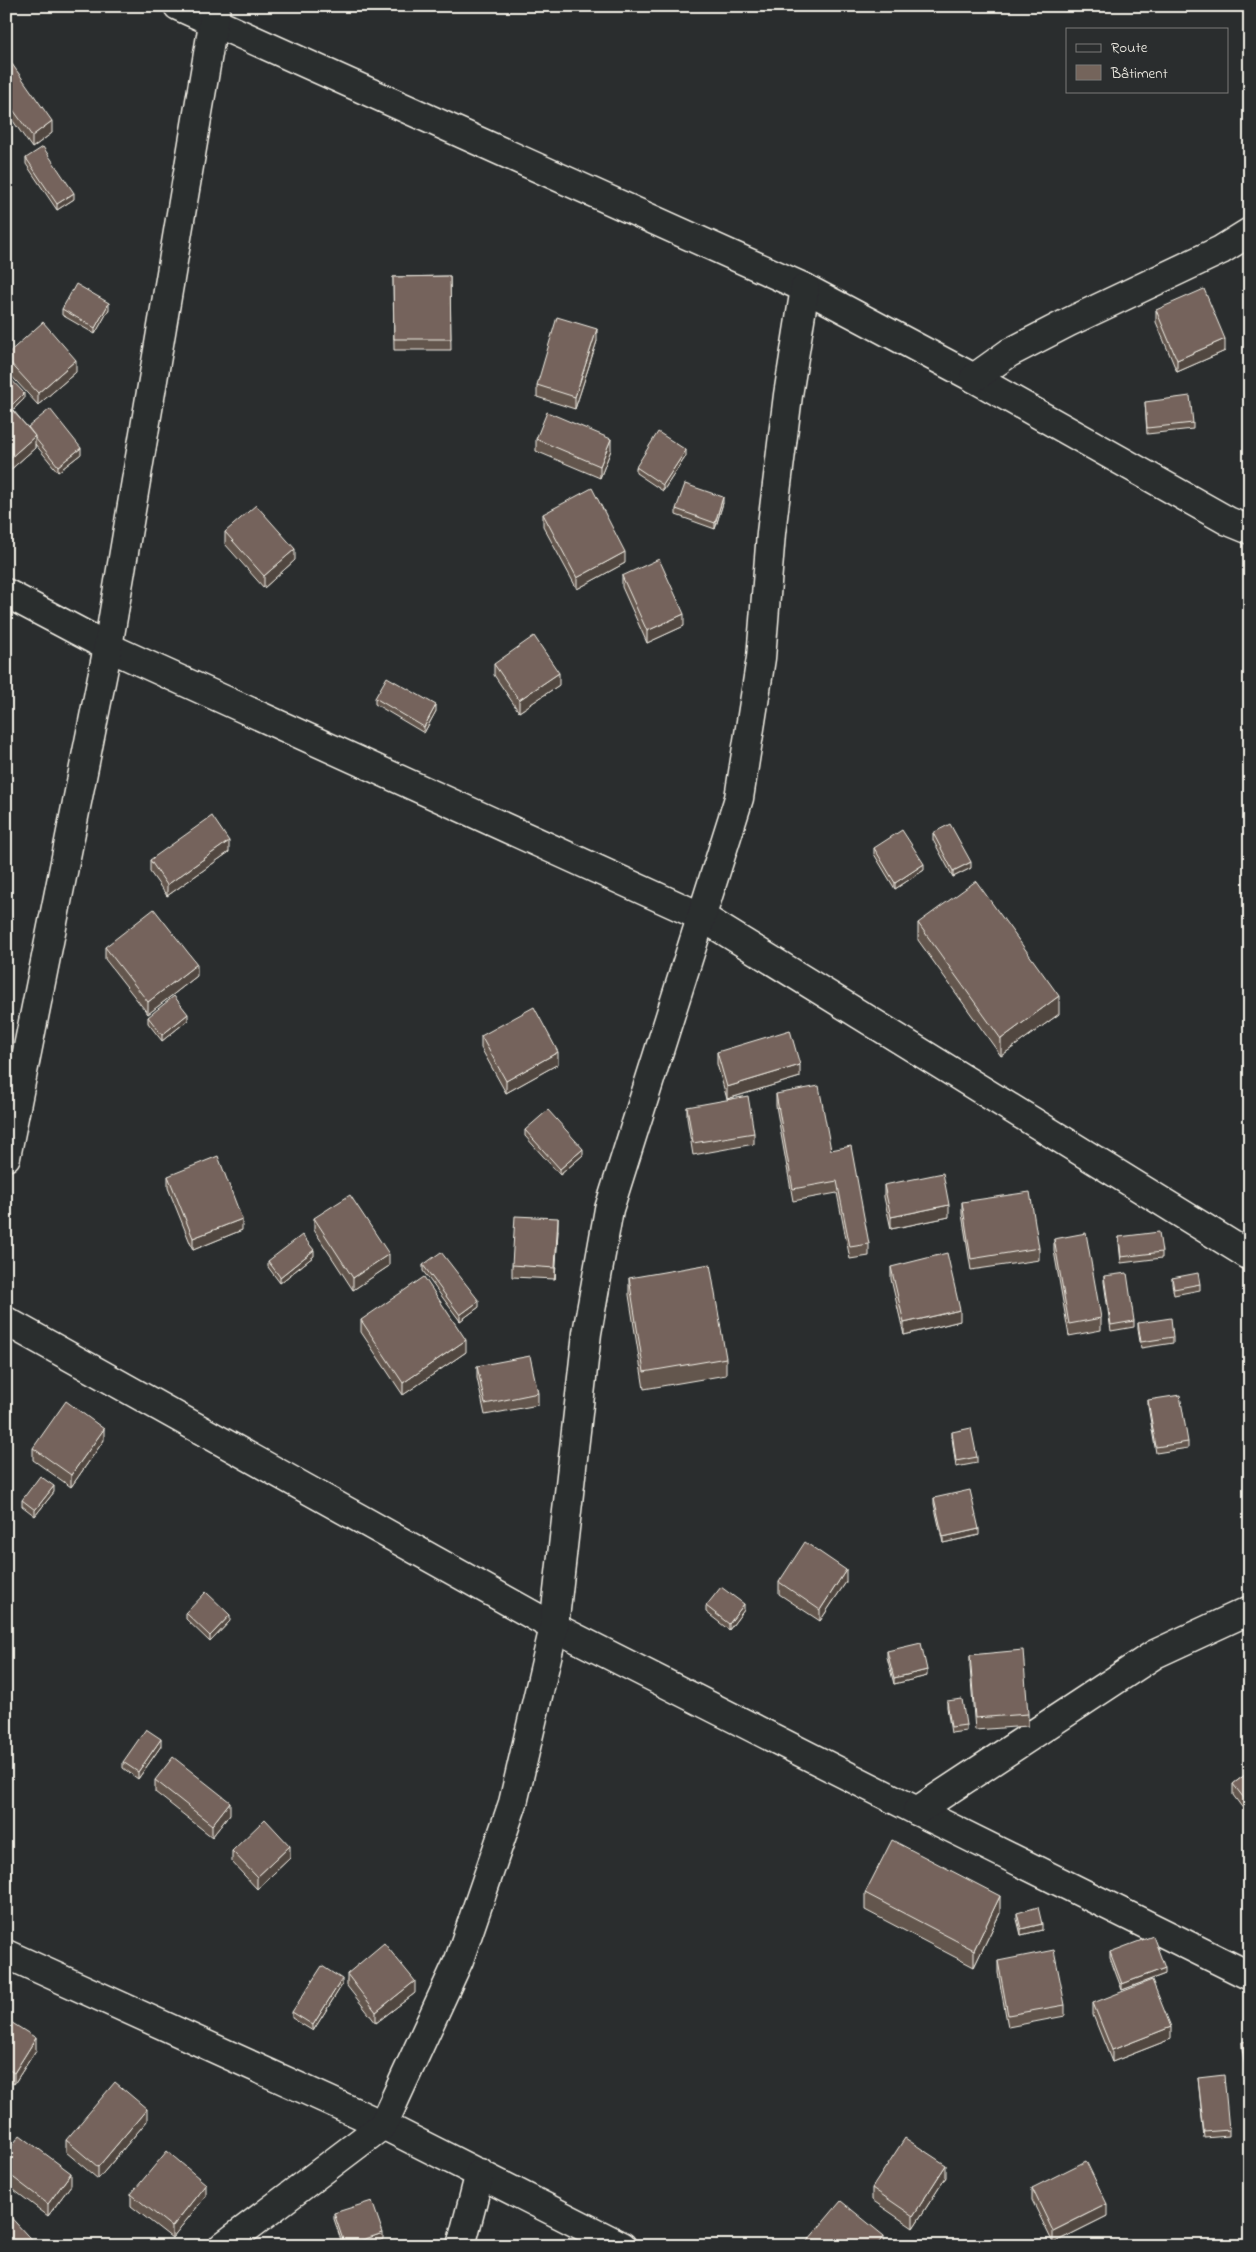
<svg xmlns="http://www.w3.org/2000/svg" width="1256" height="2252" viewBox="0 0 1256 2252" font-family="'Indie Flower',sans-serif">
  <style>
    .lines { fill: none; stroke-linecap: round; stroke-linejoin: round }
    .minor-casing { stroke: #f4f1e8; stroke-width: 31 }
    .minor { stroke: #2a2d2e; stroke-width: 28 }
    .wall { fill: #64564e; stroke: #f4f1e8 }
    .shaded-wall { fill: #514640; stroke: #f4f1e8 }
    .building { fill: #74645b; stroke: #f4f1e8 }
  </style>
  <rect width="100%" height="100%" fill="#2a2d2e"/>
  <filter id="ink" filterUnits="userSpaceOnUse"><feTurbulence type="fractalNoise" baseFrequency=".02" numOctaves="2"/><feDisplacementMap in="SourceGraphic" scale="10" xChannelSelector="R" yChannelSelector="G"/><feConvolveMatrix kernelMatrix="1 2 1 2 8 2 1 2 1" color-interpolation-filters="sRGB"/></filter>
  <g filter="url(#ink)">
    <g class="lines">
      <g class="minor-casing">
        <g id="minor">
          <path d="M178 6 805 288 974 378 1228 521 1250 530"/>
          <path d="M974 378 1009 353 1069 322 1221 250 1250 232"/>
          <path d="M6 593 108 647 702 917 1250 1256"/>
          <path d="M6 1157 108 647 216 6"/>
          <path d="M6 1321 554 1627 917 1811 1250 1976"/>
          <path d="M917 1811 1155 1654 1250 1610"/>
          <path d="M6 1954 383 2125 622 2246"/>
          <path d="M223 2246 383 2125 459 1960 513 1803 554 1627 587 1333 609 1209 739 798 761 658 771 533 788 395 805 288"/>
          <path d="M461 2246 480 2173"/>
        </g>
      </g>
      <use href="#minor" class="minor"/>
    </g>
    <g class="wall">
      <path d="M6 68 52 133 32 148 6 111Z"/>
      <path d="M26 158 74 199 57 210 26 164Z"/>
      <path d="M450 276 451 350H394L393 277Z"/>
      <path d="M62 309H109L95 334 62 315Z"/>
      <path d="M1156 310 1225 351 1177 372 1156 322Z"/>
      <path d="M597 341 575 409 537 397V385Z"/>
      <path d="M6 355 76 372 38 405 6 370Z"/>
      <path d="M6 374 24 399 13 410 27 427 81 454 58 472 35 444V448L8 472 6 470Z"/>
      <path d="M1145 402 1193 423V429L1147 434Z"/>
      <path d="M536 439 611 450 600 478 536 451Z"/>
      <path d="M686 456 663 491 636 473V467Z"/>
      <path d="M723 503 715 529 676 515V509Z"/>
      <path d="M543 514 625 563 577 589 543 526Z"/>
      <path d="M225 532 295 560 264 588 225 544Z"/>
      <path d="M622 576 684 626 647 643 622 587Z"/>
      <path d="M494 664 559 685 519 712 494 675Z"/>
      <path d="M375 698 436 711 424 733 375 704Z"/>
      <path d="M933 833 971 868 953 877 933 840Z"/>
      <path d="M874 848 924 870 895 889 874 854Z"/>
      <path d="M229 852 167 896 150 872V860Z"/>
      <path d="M918 923 1059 1014 1001 1056 918 940Z"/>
      <path d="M105 947 197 976 148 1014 105 959Z"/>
      <path d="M148 1017 188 1020 162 1041 148 1023Z"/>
      <path d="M481 1036 558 1064 506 1093 481 1048Z"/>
      <path d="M717 1052 800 1077 727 1099 717 1064Z"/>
      <path d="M776 1094 831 1150 869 1244V1256L850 1259 837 1193 793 1201 776 1106Z"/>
      <path d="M687 1107 754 1133V1144L693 1155 687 1118Z"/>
      <path d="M525 1130 583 1155 560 1175 525 1136Z"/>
      <path d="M168 1176 242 1230 193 1250 168 1188Z"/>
      <path d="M884 1185 949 1217 891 1229 884 1197Z"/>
      <path d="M962 1202 1039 1248V1260L971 1270 962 1214Z"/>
      <path d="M314 1218 389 1266 353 1290 314 1230Z"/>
      <path d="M558 1230 555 1279 512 1277V1265Z"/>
      <path d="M1119 1237 1162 1252V1258L1121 1263 1119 1243Z"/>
      <path d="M1054 1239 1101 1318V1330L1069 1336 1054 1251Z"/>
      <path d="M314 1256 280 1283 268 1267V1261Z"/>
      <path d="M423 1265 479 1307 460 1321 423 1271Z"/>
      <path d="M891 1267 960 1321 904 1335 891 1279Z"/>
      <path d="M1104 1276 1134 1321V1327L1111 1331 1104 1282Z"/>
      <path d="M629 1278 726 1358V1375L644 1389 629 1295Z"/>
      <path d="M1172 1278 1200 1284V1290L1174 1295 1172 1284Z"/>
      <path d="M361 1320 466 1352 403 1395 361 1332Z"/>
      <path d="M1138 1323 1173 1337V1343L1141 1348 1138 1329Z"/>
      <path d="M477 1366 538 1393V1405L485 1415 477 1378Z"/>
      <path d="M1148 1400 1188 1442V1448L1156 1453 1148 1406Z"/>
      <path d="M952 1432 977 1457V1463L956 1467 952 1438Z"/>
      <path d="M104 1440 71 1487 33 1460V1448Z"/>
      <path d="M54 1492 35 1516 22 1506V1500Z"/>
      <path d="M934 1498 979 1535 943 1543 934 1504Z"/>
      <path d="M779 1582H846L820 1621 779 1594Z"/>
      <path d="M706 1606 744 1610 729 1630 706 1612Z"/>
      <path d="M186 1613 230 1621 210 1642 186 1619Z"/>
      <path d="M887 1651 927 1676 894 1684 887 1657Z"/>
      <path d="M970 1655 1028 1714V1726L975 1730 970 1667Z"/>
      <path d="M947 1701 966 1725V1731L951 1733 947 1707Z"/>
      <path d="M161 1746 138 1779 123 1768V1762Z"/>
      <path d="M1250 1771V1818L1233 1795V1784Z"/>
      <path d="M155 1780 230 1814 212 1837 155 1792Z"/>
      <path d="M232 1851 290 1858 257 1889 232 1862Z"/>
      <path d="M865 1893 1000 1913 974 1967 865 1910Z"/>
      <path d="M1017 1913 1042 1930 1021 1935 1017 1919Z"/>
      <path d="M1110 1952 1165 1974 1122 1990 1110 1958Z"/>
      <path d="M998 1961 1065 2005V2016L1008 2027 998 1973Z"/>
      <path d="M347 1974 415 1993 376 2023 347 1986Z"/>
      <path d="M342 1985 313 2031 292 2018V2012Z"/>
      <path d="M1093 2003 1171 2039 1112 2062 1093 2015Z"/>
      <path d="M6 2019 36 2050 14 2084 6 2080Z"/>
      <path d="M1250 2041V2075H1246L1242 2048V2042Z"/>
      <path d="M1198 2078 1229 2130V2136L1204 2138Z"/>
      <path d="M147 2121 98 2179 66 2152V2140Z"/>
      <path d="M6 2154 71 2185 48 2216 6 2184Z"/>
      <path d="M946 2177 913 2228 872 2200V2188Z"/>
      <path d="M1032 2188 1107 2216 1053 2243 1032 2200Z"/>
      <path d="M131 2194 206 2196 172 2238 131 2206Z"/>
      <path d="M334 2213 383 2239 363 2246H343L334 2219Z"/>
    </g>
    <g class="shaded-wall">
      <path d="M52 121V133L32 148V136Z"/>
      <path d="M74 193V199L57 210V204Z"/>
      <path d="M109 303V309L95 334V328Z"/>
      <path d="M597 329V341L575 409V397Z"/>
      <path d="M1225 339V351L1177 372V360Z"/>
      <path d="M76 360V372L38 405V393Z"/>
      <path d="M24 393V399L8 414V408Z"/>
      <path d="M35 436V448L8 472V460Z"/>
      <path d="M611 439V450L600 478V466Z"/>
      <path d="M81 448V454L58 472V466Z"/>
      <path d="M686 450V456L663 491V485Z"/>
      <path d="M723 497V503L715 529V523Z"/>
      <path d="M295 549V560L264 588V576Z"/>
      <path d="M625 552V563L577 589V578Z"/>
      <path d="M684 614V626L647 643V631Z"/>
      <path d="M559 673V685L519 712V700Z"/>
      <path d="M436 705V711L424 733V727Z"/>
      <path d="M229 841V852L167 896V885Z"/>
      <path d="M971 862V868L953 877V871Z"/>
      <path d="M924 864V870L895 889V883Z"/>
      <path d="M197 964V976L148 1014V1002Z"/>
      <path d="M1059 996V1014L1001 1056V1039Z"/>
      <path d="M188 1014V1020L162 1041V1035Z"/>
      <path d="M558 1052V1064L506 1093V1081Z"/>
      <path d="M800 1065V1077L727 1099V1087Z"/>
      <path d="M583 1149V1155L560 1175V1169Z"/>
      <path d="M949 1205V1217L891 1229V1217Z"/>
      <path d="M558 1218V1230L555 1279V1268Z"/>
      <path d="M242 1219V1230L193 1250V1238Z"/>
      <path d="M314 1250V1256L280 1283V1277Z"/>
      <path d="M389 1254V1266L353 1290V1278Z"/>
      <path d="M479 1301V1307L460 1321V1315Z"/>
      <path d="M960 1310V1321L904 1335V1323Z"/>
      <path d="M466 1340V1352L403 1395V1383Z"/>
      <path d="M104 1429V1440L71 1487V1475Z"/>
      <path d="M54 1486V1492L35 1516V1510Z"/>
      <path d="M979 1529V1535L943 1543V1537Z"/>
      <path d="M846 1570V1582L820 1621V1610Z"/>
      <path d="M744 1604V1610L729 1630V1624Z"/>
      <path d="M230 1615V1621L210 1642V1636Z"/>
      <path d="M927 1670V1676L894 1684V1678Z"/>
      <path d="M161 1739V1746L138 1779V1772Z"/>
      <path d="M230 1802V1814L212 1837V1825Z"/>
      <path d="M290 1846V1858L257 1889V1877Z"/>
      <path d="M1000 1896V1913L974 1967V1950Z"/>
      <path d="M1042 1924V1930L1021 1935V1929Z"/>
      <path d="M1165 1968V1974L1122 1990V1984Z"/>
      <path d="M342 1979V1985L313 2031V2025Z"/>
      <path d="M415 1981V1993L376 2023V2012Z"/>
      <path d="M1171 2027V2039L1112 2062V2050Z"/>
      <path d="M36 2038V2050L14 2084V2073Z"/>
      <path d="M147 2109V2121L98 2179V2167Z"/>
      <path d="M946 2165V2177L913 2228V2216Z"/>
      <path d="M71 2173V2185L48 2216V2204Z"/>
      <path d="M206 2184V2196L172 2238V2227Z"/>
      <path d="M1107 2204V2216L1053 2243V2231Z"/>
      <path d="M383 2233V2239L363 2246H345Z"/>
      <path d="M884 2236V2246H876Z"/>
    </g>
    <g class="building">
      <path d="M12 64 52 121 32 136 6 100V68Z"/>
      <path d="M43 147 74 193 57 204 26 158Z"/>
      <path d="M450 276 451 339H394L393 277Z"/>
      <path d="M76 284 109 303 95 328 62 309Z"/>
      <path d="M1204 289 1225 339 1177 360 1156 310Z"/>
      <path d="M557 317 597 329 575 397 537 385Z"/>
      <path d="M43 322 76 360 38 393 6 358V355Z"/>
      <path d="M6 374 24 393 10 407 6 403Z"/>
      <path d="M1190 396 1193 423 1147 428 1145 402Z"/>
      <path d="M6 403 35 436 8 460 6 458Z"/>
      <path d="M50 409 81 448 58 466 35 438V436L28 427Z"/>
      <path d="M547 412 611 439 600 466 536 439Z"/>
      <path d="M658 432 686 450 663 485 636 467Z"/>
      <path d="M685 484 723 497 715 523 676 509Z"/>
      <path d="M592 488 625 552 577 578 543 514Z"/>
      <path d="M256 505 295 549 264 576 225 532Z"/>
      <path d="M659 559 684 614 647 631 622 576Z"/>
      <path d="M534 636 559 673 519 700 494 664Z"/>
      <path d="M387 677 436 705 424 727 375 698Z"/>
      <path d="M212 816 229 841 167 885 150 860Z"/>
      <path d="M950 824 971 862 953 871 933 833Z"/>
      <path d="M902 830 924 864 895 883 874 848Z"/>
      <path d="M976 881 1059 996 1001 1039 918 923Z"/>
      <path d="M154 909 197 964 148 1002 105 947Z"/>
      <path d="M174 996 188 1014 162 1035 148 1017Z"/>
      <path d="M534 1007 558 1052 506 1081 481 1036Z"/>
      <path d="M790 1030 800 1065 727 1087 717 1052Z"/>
      <path d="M819 1086 831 1150 851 1146 869 1244 850 1247 837 1181 793 1189 776 1094Z"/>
      <path d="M748 1096 754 1133 693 1143 687 1107Z"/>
      <path d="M548 1110 583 1149 560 1169 525 1130Z"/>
      <path d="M218 1156 242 1219 193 1238 168 1176Z"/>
      <path d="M943 1173 949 1205 891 1217 884 1185Z"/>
      <path d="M1030 1192 1039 1248 971 1259 962 1202Z"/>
      <path d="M350 1195 389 1254 353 1278 314 1218Z"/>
      <path d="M515 1216 558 1218 555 1268 512 1265Z"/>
      <path d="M1159 1232 1162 1252 1121 1257 1119 1237Z"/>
      <path d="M1086 1233 1101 1318 1069 1324 1054 1239Z"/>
      <path d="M302 1235 314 1250 280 1277 268 1261Z"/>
      <path d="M441 1252 479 1301 460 1315 423 1265Z"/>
      <path d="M947 1253 960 1310 904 1323 891 1267Z"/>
      <path d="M710 1264 726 1358 644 1372 629 1278Z"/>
      <path d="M1127 1273 1134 1321 1111 1325 1104 1276Z"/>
      <path d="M1198 1273 1200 1284 1174 1289 1172 1278Z"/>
      <path d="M424 1277 466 1340 403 1383 361 1320Z"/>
      <path d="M1171 1318 1173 1337 1141 1342 1138 1323Z"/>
      <path d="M530 1356 538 1393 485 1404 477 1366Z"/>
      <path d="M1180 1395 1188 1442 1156 1447 1148 1400Z"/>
      <path d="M66 1401 104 1429 71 1475 33 1448Z"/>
      <path d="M971 1428 977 1457 956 1461 952 1432Z"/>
      <path d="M40 1476 54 1486 35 1510 22 1500Z"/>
      <path d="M970 1490 979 1529 943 1537 934 1498Z"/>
      <path d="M805 1542 846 1570 820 1610 779 1582Z"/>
      <path d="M721 1587 744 1604 729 1624 706 1606Z"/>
      <path d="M206 1592 230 1615 210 1636 186 1613Z"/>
      <path d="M921 1643 927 1670 894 1678 887 1651Z"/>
      <path d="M1023 1650 1028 1714 975 1718 970 1655Z"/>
      <path d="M962 1699 966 1725 951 1727 947 1701Z"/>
      <path d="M146 1729 161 1739 138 1772 123 1762Z"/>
      <path d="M173 1757 230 1802 212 1825 155 1780Z"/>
      <path d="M1250 1771V1806L1233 1784Z"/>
      <path d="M265 1819 290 1846 257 1877 232 1851Z"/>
      <path d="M892 1840 1000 1896 974 1950 865 1893Z"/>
      <path d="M1038 1907 1042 1924 1021 1929 1017 1913Z"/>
      <path d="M1153 1936 1165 1968 1122 1984 1110 1952Z"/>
      <path d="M384 1943 415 1981 376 2012 347 1974Z"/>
      <path d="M1054 1950 1065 2005 1008 2015 998 1961Z"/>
      <path d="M322 1966 342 1979 313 2025 292 2012Z"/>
      <path d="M1152 1980 1171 2027 1112 2050 1093 2003Z"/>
      <path d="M6 2019 36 2038 14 2073 6 2068Z"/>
      <path d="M1250 2041V2069H1246L1242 2042Z"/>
      <path d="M1224 2075 1229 2130 1204 2132 1198 2078Z"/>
      <path d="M115 2082 147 2109 98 2167 66 2140Z"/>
      <path d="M20 2135 71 2173 48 2204 6 2172V2154Z"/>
      <path d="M905 2138 946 2165 913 2216 872 2188Z"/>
      <path d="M167 2151 206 2184 172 2227 131 2194Z"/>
      <path d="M1086 2161 1107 2204 1053 2231 1032 2188Z"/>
      <path d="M372 2201 383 2233 345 2246 334 2213Z"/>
      <path d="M841 2201 884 2236 876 2246H803Z"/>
      <path d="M6 2212 37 2246H6Z"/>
    </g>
  </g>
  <rect width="1256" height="2252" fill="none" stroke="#2a2d2e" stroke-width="25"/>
  <rect x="12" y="12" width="1231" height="2227" fill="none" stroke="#f4f1e8" stroke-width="2" filter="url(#ink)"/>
  <rect x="1066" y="28" width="162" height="65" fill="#2a2d2e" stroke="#7b7b78"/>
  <rect x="1076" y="44" width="25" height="8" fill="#2a2d2e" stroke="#7b7b78"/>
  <text x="1111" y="52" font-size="15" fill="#f4f1e8">Route</text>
  <rect x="1076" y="65" width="25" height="15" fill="#74645b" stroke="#7b7b78"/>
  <text x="1111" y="78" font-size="15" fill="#f4f1e8">Bâtiment</text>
</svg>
